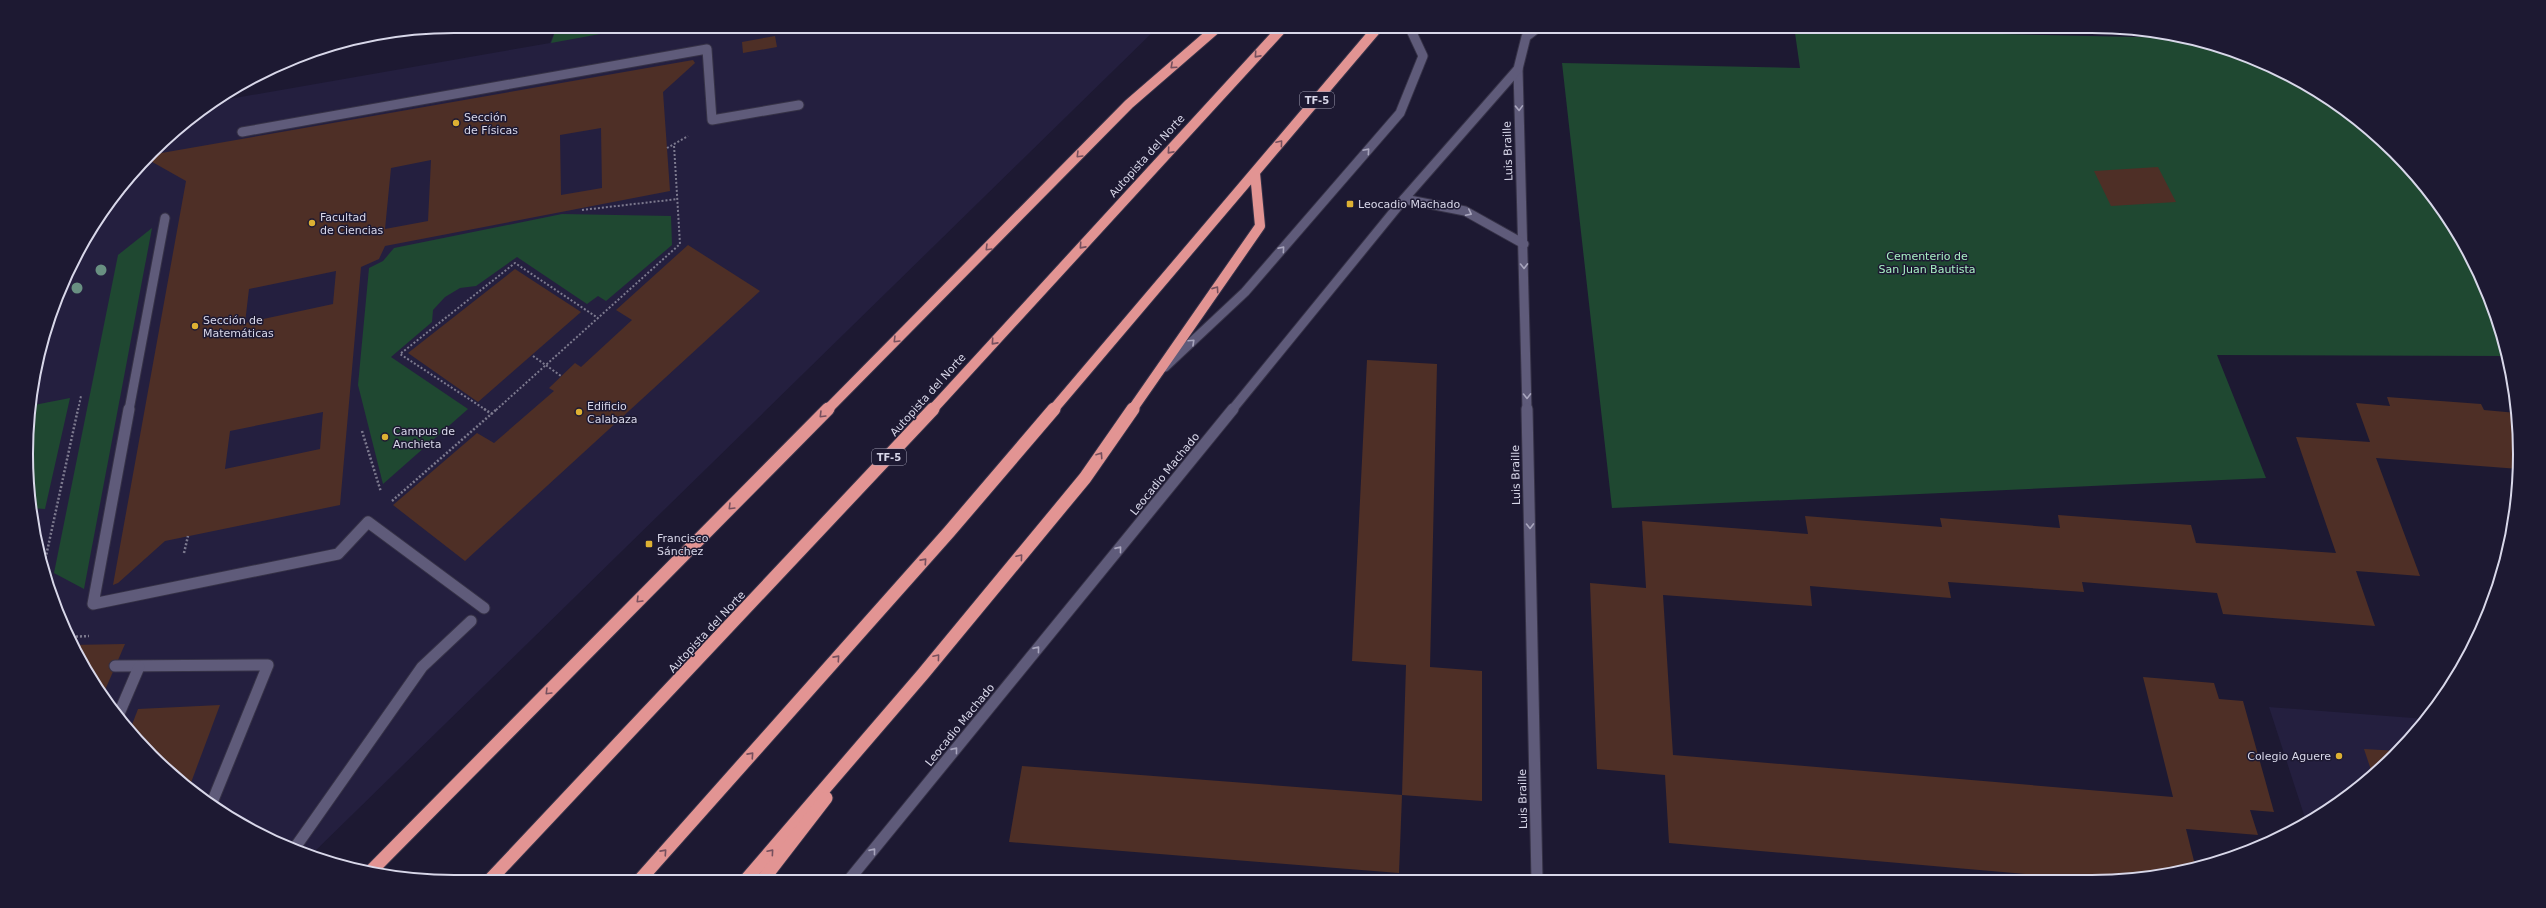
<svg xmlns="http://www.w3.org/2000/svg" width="2546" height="908" viewBox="0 0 2546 908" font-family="'DejaVu Sans',sans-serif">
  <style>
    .built { fill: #241f3f }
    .green { fill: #1f4831 }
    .building { fill: #4e2f26; fill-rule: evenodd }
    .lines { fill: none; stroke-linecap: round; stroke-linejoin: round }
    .service-far1-casing { stroke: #363247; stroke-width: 11 }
    .service-casing { stroke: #363247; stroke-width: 13 }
    .minor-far1-casing { stroke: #363247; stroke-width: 11 }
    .minor-casing { stroke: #363247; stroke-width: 13 }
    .motorway-far1-casing { stroke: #363247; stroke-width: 12 }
    .motorway-casing { stroke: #363247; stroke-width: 15 }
    .path-far1 { stroke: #7d7a8f; stroke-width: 2; stroke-dasharray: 2 2; stroke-linecap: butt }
    .path { stroke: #7d7a8f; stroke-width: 2.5; stroke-dasharray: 2 2; stroke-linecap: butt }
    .service-far1 { stroke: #5f5b7a; stroke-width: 9 }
    .service { stroke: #5f5b7a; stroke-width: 11 }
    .minor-far1 { stroke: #5f5b7a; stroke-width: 9 }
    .minor { stroke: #5f5b7a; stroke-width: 11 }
    .motorway-far1 { stroke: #e29493; stroke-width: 10 }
    .motorway { stroke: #e29493; stroke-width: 13 }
    .tree { fill: #699082 }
    .oneway { stroke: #76505e }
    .oneway2 { stroke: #a8a5bd }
    .poi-dot { fill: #ddb133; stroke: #1d1932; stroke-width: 1.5 }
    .labels { text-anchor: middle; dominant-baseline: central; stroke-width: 3; stroke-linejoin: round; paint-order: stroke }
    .shield { fill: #1d1932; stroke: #a09eb2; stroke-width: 1 }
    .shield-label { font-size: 10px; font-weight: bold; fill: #d8d7e9 }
    .poi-label { font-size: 11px; fill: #d8d7e9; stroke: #1d1932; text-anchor: start }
    .street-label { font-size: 11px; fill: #d8d7e9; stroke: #1d1932 }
    .park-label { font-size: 11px; fill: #a8f1c4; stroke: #1d1932 }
    .rim { fill: none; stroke: #d8d7e9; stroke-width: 2 }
  </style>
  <rect width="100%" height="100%" fill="#1d1932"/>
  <g class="built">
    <path d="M557 26H1159L311 855 265 838 216 810 151 756 98 692 70 643 41 565 27 482 28 446 35 427 29 428 30 398 41 343 70 264 115 193 172 132 212 102 550 43Z"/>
    <path d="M2269 707 2426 719 2414 736 2374 776 2306 821Z"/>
  </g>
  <g class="green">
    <path d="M557 26H644L551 43Z"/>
    <path d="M1794 26H1955L1958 33 2183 38C2206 41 2227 50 2249 58 2367 102 2452 199 2497 315 2502 328 2503 343 2507 356L2217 355 2266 478 1612 508 1562 63 1800 68Z"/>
    <path d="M562 214 671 216 672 245 606 301 598 296 587 304 517 257 476 286 460 288 445 297 433 310 432 322 391 357 468 409 383 484 358 385 369 268 383 261 394 248Z"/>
    <path d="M152 228 84 589 54 573 118 255Z"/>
    <path d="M70 398 45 509 31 508C27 480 25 454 35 427L29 428V406Z"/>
  </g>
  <g class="building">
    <path d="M775 36 777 47 743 53 742 42Z"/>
    <path d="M693 60 695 63 663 92 670 191 385 246 379 259 361 267 340 505 165 541 118 583 113 585 186 181 147 159 150 155ZM601 128 602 188 561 195 560 135ZM431 160 428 221 385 229 391 168ZM336 271 333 304 245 323 249 289ZM323 412 320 449 225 469 230 431Z"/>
    <path d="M2158 167 2176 202 2111 206 2094 171Z"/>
    <path d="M688 245 760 291 465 561 393 505 477 433 494 443 554 391 549 388 575 363 581 367 632 320 616 310Z"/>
    <path d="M515 269 581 312 478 402 408 353Z"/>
    <path d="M1367 360 1437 364 1430 667 1482 671V801L1402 795 1406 665 1352 661Z"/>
    <path d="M2387 397 2481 404 2484 410 2517 413 2519 469 2376 458 2420 576 2356 571 2375 626 2223 614 2217 593 2082 582 2084 592 1948 582 1951 598 1810 586 1812 606 1663 595 1673 755 2173 797 2143 677 2214 683 2219 699 2243 701 2274 812 2250 810 2258 835 2186 829 2196 869 2148 878H2071L1669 843 1665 775 1597 769 1590 583 1646 588 1642 521 1808 534 1805 516 1942 527 1940 518 2060 528 2058 515 2191 525 2196 543 2336 553 2296 437 2370 442 2356 403 2390 406Z"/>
    <path d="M125 644 102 697 71 645Z"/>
    <path d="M220 705 189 788 151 756 130 730 138 709Z"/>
    <path d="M2364 749 2399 751 2373 776Z"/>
    <path d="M1022 766 1402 795 1399 873 1009 842Z"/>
  </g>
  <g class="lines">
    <g class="service-far1-casing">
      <g id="service-far1">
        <path d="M242 132 707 49 712 120 799 105"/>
        <path d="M1165 367 1245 292 1400 113 1423 56 1409 26"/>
        <path d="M129 410 165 218"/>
      </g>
    </g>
    <g class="service-casing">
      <g id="service">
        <path d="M129 409 93 604 338 554 368 522 484 608"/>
        <path d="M115 666 268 665 211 805"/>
        <path d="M118 716 139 667"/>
        <path d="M294 849 422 667 471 621"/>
      </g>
    </g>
    <g class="minor-far1-casing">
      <g id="minor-far1">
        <path d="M1518 69 1527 410"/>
        <path d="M1404 199 1465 211 1524 244"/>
        <path d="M1232 410 1404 199 1518 69 1526 37 1540 26"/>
      </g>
    </g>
    <g class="minor-casing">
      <g id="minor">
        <path d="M1527 409 1537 880"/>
        <path d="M848 881 1233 409"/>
      </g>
    </g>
    <g class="motorway-far1-casing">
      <g id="motorway-far1">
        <path d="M827 410 1129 104 1219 26"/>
        <path d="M932 410 1284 26"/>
        <path d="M1053 410 1379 26"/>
        <path d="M1132 410 1260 226 1255 173"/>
      </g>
    </g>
    <g class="motorway-casing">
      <g id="motorway">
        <path d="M371 871 828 409"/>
        <path d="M745 881 923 674 1085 478 1133 409"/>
        <path d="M762 881 826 798"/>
        <path d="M488 882 933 409"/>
        <path d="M638 882 949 532 1054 409"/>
      </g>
    </g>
    <g class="path-far1">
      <path d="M667 148 688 136"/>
      <path d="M582 210 678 199"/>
      <path d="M533 356 561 376"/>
      <path d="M78 410 81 396"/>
      <path d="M486 410 400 354 515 263 598 318"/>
      <path d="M496 410 680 244 674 145"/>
    </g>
    <g class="path">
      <path d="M484 409 492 414"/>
      <path d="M362 431 381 492"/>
      <path d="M392 501 497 409"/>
      <path d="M184 553 188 536"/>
      <path d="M43 570 78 409"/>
      <path d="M68 637 89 636"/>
    </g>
    <use href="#service-far1" class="service-far1"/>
    <use href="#service" class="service"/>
    <use href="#minor-far1" class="minor-far1"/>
    <use href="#minor" class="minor"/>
    <use href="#motorway-far1" class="motorway-far1"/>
    <use href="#motorway" class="motorway"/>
  </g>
  <g class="tree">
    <circle cx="101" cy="270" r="5.5"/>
    <circle cx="77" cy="288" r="5.5"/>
  </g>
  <defs><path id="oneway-chevron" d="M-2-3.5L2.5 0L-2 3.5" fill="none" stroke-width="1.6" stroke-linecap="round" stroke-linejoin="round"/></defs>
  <g class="oneway">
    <use href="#oneway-chevron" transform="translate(1257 55) rotate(132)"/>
    <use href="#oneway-chevron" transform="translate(1173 66) rotate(138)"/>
    <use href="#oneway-chevron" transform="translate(1280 143) rotate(-50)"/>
    <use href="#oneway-chevron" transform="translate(1170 151) rotate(132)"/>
    <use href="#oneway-chevron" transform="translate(1079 155) rotate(135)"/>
    <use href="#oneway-chevron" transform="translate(1082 246) rotate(132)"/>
    <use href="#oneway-chevron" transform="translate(988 248) rotate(135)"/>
    <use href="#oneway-chevron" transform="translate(1216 289) rotate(-55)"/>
    <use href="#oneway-chevron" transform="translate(896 340) rotate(135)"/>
    <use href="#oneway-chevron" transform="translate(994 342) rotate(132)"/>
    <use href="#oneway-chevron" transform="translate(822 415) rotate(135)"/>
    <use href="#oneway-chevron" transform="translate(1100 455) rotate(-56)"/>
    <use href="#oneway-chevron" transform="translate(731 507) rotate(135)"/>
    <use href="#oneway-chevron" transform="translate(1020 557) rotate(-50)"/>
    <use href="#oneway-chevron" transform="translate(924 561) rotate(-48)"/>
    <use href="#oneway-chevron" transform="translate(639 600) rotate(135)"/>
    <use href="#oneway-chevron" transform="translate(937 657) rotate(-50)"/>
    <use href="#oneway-chevron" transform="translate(837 658) rotate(-48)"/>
    <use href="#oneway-chevron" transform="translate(548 692) rotate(135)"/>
    <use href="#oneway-chevron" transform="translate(751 755) rotate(-48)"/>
    <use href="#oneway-chevron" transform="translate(664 852) rotate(-48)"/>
    <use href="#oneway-chevron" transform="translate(771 852) rotate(-49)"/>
  </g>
  <g class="oneway2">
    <use href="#oneway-chevron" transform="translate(1519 108) rotate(88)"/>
    <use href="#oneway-chevron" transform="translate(1367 151) rotate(-49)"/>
    <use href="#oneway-chevron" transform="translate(1469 213) rotate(26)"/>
    <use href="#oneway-chevron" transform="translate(1282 249) rotate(-49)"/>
    <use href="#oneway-chevron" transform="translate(1524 266) rotate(89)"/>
    <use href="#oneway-chevron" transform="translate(1192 342) rotate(-43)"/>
    <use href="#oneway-chevron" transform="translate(1527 396) rotate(89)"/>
    <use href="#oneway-chevron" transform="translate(1530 526) rotate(89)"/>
    <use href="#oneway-chevron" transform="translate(1119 549) rotate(-51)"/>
    <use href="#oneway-chevron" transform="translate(1037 649) rotate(-51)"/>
    <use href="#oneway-chevron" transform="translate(955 750) rotate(-51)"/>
    <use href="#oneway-chevron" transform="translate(873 851) rotate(-51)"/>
  </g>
  <g class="poi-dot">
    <circle cx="456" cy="123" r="4"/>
    <rect x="1346" y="200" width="8" height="8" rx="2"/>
    <circle cx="312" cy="223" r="4"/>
    <circle cx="195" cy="326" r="4"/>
    <circle cx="579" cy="412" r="4"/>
    <circle cx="385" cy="437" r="4"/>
    <rect x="645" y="540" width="8" height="8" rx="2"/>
    <circle cx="2339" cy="756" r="4"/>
  </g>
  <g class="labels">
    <g class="shield">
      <rect x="1300" y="92" width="34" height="16" rx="3"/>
      <rect x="872" y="449" width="34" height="16" rx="3"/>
    </g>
    <g class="shield-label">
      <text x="1317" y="100">TF-5</text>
      <text x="889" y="457">TF-5</text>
    </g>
    <g class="poi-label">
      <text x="464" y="117">Sección<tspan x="464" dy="13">de Físicas</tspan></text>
      <text x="1358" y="204">Leocadio Machado</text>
      <text x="320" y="217">Facultad<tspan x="320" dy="13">de Ciencias</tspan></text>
      <text x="203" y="320">Sección de<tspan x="203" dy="13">Matemáticas</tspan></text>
      <text x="587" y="406">Edificio<tspan x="587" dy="13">Calabaza</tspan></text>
      <text x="393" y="431">Campus de<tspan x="393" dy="13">Anchieta</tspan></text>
      <text x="657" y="538">Francisco<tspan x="657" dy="13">Sánchez</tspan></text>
      <text x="2331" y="756" text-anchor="end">Colegio Aguere</text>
    </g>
    <g class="street-label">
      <text transform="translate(1508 151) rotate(-92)">Luis Braille</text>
      <text transform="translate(1147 156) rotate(-48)">Autopista del Norte</text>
      <text transform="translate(928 395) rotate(-48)">Autopista del Norte</text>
      <text transform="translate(1165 474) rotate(-51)">Leocadio Machado</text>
      <text transform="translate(1516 475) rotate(-91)">Luis Braille</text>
      <text transform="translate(707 632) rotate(-47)">Autopista del Norte</text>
      <text transform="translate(960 725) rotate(-51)">Leocadio Machado</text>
      <text transform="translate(1523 799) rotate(-91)">Luis Braille</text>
    </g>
    <g class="park-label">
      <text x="1927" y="256">Cementerio de<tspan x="1927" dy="13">San Juan Bautista</tspan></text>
    </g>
  </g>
  <path d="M0 0H2546V908H0ZM454 33H2092A421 421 0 0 1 2513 454V454A421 421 0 0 1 2092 875H454A421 421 0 0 1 33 454V454A421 421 0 0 1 454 33Z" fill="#1d1932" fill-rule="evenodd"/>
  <path class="rim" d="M454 33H2092A421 421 0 0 1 2513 454V454A421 421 0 0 1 2092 875H454A421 421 0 0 1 33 454V454A421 421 0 0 1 454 33Z"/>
</svg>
